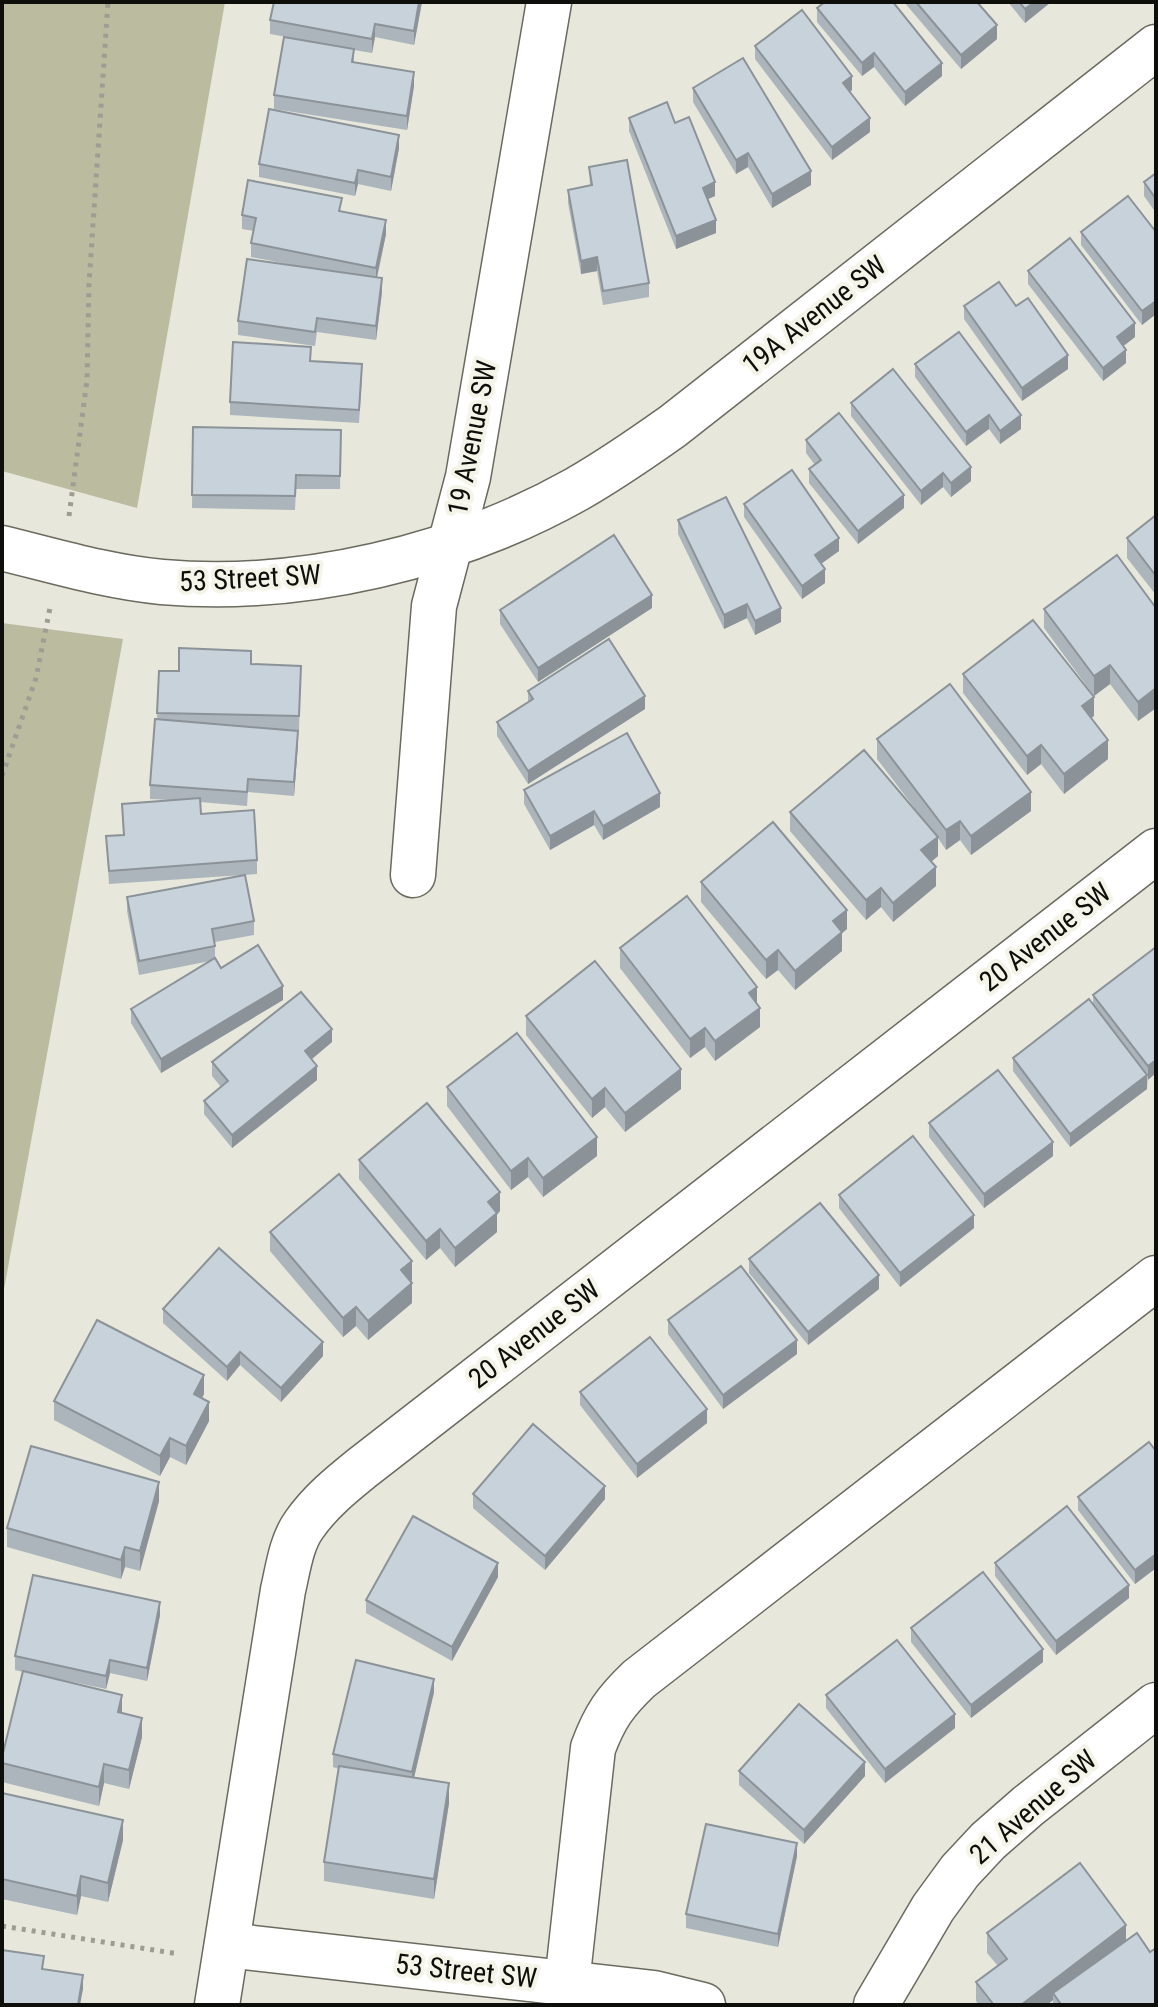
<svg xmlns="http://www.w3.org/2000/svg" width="1158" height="2007" viewBox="0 0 1158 2007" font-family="'Roboto Condensed',sans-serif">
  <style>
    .green { fill: #bbbba0 }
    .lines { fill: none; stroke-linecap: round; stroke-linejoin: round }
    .minor-casing { stroke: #6a6a5f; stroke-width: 47 }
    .path { stroke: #9d9d93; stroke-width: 5; stroke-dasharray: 4 6; stroke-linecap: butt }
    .minor { stroke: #fff; stroke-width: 44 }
    .wall { fill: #abb5bb }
    .shaded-wall { fill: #8b9399 }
    .building { fill: #c7d2da; stroke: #8b9399; stroke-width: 2 }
    .labels { text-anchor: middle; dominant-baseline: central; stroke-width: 8; stroke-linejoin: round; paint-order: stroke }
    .street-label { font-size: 28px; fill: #0e0e0a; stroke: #f4f4e8 }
  </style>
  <rect width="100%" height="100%" fill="#e7e7db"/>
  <g class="green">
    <path d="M2 2H225L137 508 2 471Z"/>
    <path d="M2 623 123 639 2 1300Z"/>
  </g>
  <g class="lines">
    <g class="minor-casing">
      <g id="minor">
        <path d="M2 548C55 561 108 577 162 582 301 594 456 557 577 489 610 470 642 448 673 426L1156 47"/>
        <path d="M413 875 434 606 468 477 549 2"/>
        <path d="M227 1945 654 1993 703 2005"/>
        <path d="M567 1983 593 1748C605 1716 615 1702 639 1679L1156 1278"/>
        <path d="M217 2005 283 1590C288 1569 291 1543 304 1525 320 1502 341 1485 362 1468L1156 851"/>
        <path d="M876 2005 933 1908 960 1871 988 1841 1028 1806 1156 1705"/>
      </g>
    </g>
    <g class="path">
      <path d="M69 516 87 380 89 284 108 2"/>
      <path d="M2 776 36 678 50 608"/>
      <path d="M2 1926 179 1954"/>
    </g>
    <use href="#minor" class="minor"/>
  </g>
  <g class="wall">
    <path d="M422 2 414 45 375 37 372 53 354 50V62L414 86 407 130 274 109V95L325 44 270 34V20Z"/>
    <path d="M904 2H977L997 39 961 69Z"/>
    <path d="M1008 2H1051L1025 23Z"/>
    <path d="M817 8 942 76 905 106 874 67 862 76 817 22Z"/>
    <path d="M755 46 852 90 850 92 870 132 832 160 755 59Z"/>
    <path d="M693 88 811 185 772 208 748 167 736 174 693 102Z"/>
    <path d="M629 118 715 196 708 199 716 233 676 249 629 131Z"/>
    <path d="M399 148 391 191 358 184 355 196 259 177V164Z"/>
    <path d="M589 167 649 283V297L603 305 597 271 581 274 568 203V190L590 186Z"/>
    <path d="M1156 173V213L1144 196V182Z"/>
    <path d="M342 212 386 234 377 278 382 292 376 340 317 332 315 346 238 335V321L303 267 251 257V243L254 231 242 229V215Z"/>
    <path d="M1081 232H1156V314L1142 325 1081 245Z"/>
    <path d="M1028 271 1135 337 1123 346 1126 363 1103 381 1028 284Z"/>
    <path d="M964 306H1016L1068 369 1022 401 964 319Z"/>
    <path d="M311 361 362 378 359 423 230 415V402Z"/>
    <path d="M915 364 1021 429 1000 444 989 429 966 446 915 377Z"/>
    <path d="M851 403 971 481 951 497 943 487 921 505 851 416Z"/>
    <path d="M193 427 341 430 340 489H296L295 510 192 508Z"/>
    <path d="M806 440 904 508 858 544 809 483V469L815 465 806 453Z"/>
    <path d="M744 504 839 551 821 564 825 583 802 599 744 517Z"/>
    <path d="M1156 515V595L1127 558V538Z"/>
    <path d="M678 520 781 622 755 635 747 618 724 629 678 534Z"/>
    <path d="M652 608 538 682 500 624V610Z"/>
    <path d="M1156 608V708L1138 721 1110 684 1094 696 1044 628V609Z"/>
    <path d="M251 664 301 666 299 730H286L298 744 294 796 248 792 247 806 200 802 201 814 257 860V874L245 875 254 921V935L215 942V959L221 968 283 1000 161 1073 131 1023V1009L210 961 139 975 127 911V897L243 875 109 884 106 836 123 835 122 804 172 800 150 799V785L157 720 159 671H179Z"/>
    <path d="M963 674 1094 716 1091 718 1108 759 1064 794 1041 764 1027 775 963 693Z"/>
    <path d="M528 691 645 709 528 784 497 736V722L528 702Z"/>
    <path d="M877 739 1031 811 971 855 960 840 946 850 938 838V856L931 862 936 886 893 922 881 907 866 920 790 831V812L926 823 877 759Z"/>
    <path d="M524 790 660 807 603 840 594 825 550 850 524 804Z"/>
    <path d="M701 882 847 929 842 933V951L795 990 778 970 766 979 701 902Z"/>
    <path d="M1156 947 1147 1089 1070 1147 1013 1071V1058L1093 1005V995Z"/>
    <path d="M620 948 760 1027 715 1061 705 1047 690 1058 620 968Z"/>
    <path d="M526 1016 681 1089 625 1132 605 1107 592 1118 526 1035Z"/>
    <path d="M332 1042 311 1059 317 1080 232 1148 204 1114V1101L221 1087 212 1076V1062Z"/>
    <path d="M447 1087 597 1156 543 1197 528 1177 511 1190 447 1106Z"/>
    <path d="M929 1123 1053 1156 984 1208 929 1137Z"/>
    <path d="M359 1160 500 1211 497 1214V1232L455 1267 440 1248 426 1260 359 1179Z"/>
    <path d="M839 1195 974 1228 900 1287 839 1208Z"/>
    <path d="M270 1232 412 1280 411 1281 412 1303 368 1340 356 1326 343 1337 270 1251Z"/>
    <path d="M749 1259 879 1289 808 1345 749 1273Z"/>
    <path d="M163 1309 323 1356 281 1402 240 1365 227 1381 163 1323Z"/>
    <path d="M668 1320 797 1354 723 1409 668 1334Z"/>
    <path d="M580 1392 707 1423 637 1478 580 1405Z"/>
    <path d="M204 1394 202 1398 209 1421 186 1465 170 1457 160 1476 54 1420V1401Z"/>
    <path d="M1156 1451V1568L1135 1584 1078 1510V1497Z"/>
    <path d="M473 1494 605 1499 545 1570 473 1508Z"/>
    <path d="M159 1501 140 1571 125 1567 121 1579 7 1547V1528Z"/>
    <path d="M995 1563 1129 1598 1056 1655 995 1576Z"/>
    <path d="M498 1577 452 1661 366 1613V1600Z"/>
    <path d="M160 1615 147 1681 110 1673 106 1689 30 1673 122 1713 142 1737 129 1789 104 1783 99 1806 2 1782V1757L23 1672 15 1670V1656Z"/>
    <path d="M911 1628 1043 1662 971 1718 911 1642Z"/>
    <path d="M434 1692 414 1778 449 1803 434 1899 324 1881V1862L339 1769 333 1767V1754Z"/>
    <path d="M826 1695 955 1728 885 1783 826 1708Z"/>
    <path d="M739 1771 865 1776 804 1844 739 1785Z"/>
    <path d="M2 1793 123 1840 108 1902 81 1896 77 1915 2 1899Z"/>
    <path d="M797 1856 778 1947 686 1928V1914Z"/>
    <path d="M987 1933 1126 1941 1156 2005H1053V2000L1047 2005H979L976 2001V1982L998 1966 987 1953Z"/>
  </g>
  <g class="shaded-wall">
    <path d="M419 2H422L414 45V31Z"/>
    <path d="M1034 2H1051L1025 23V9Z"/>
    <path d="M375 24V37L372 53V39Z"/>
    <path d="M997 25V39L961 69V55Z"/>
    <path d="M874 53V67L862 76V63Z"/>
    <path d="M942 63V76L905 106V92Z"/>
    <path d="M414 72V86L407 130V116Z"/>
    <path d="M852 76V90L843 97V83Z"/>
    <path d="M870 118V132L832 160V147Z"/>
    <path d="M399 135V148L391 191V177Z"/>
    <path d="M748 153V167L736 174V160Z"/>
    <path d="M358 170V184L355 196V183Z"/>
    <path d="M811 171V185L772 208V194Z"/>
    <path d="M715 182V196L703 201V188Z"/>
    <path d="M386 220V234L376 281V268Z"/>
    <path d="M716 220V233L676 249V236Z"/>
    <path d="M597 257V271L581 274V261Z"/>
    <path d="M382 278V292L376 340V326Z"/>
    <path d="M1156 301V314L1142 325V311Z"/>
    <path d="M1135 323V337L1117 351V337Z"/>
    <path d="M1126 350V363L1103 381V368Z"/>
    <path d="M1068 355V369L1022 401V388Z"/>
    <path d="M989 415V429L966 446V432Z"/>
    <path d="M1021 415V429L1000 444V431Z"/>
    <path d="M971 467V481L951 497V483Z"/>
    <path d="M943 473V487L921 505V491Z"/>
    <path d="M904 495V508L858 544V531Z"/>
    <path d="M839 538V551L815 568V555Z"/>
    <path d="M825 569V583L802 599V586Z"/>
    <path d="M652 595V608L538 682V668Z"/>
    <path d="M747 604V618L724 629V615Z"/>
    <path d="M781 608V622L755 635V621Z"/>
    <path d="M1110 665V684L1094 696V676Z"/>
    <path d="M1156 688V708L1138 721V702Z"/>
    <path d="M645 696V709L528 784V771Z"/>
    <path d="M1094 697V716L1082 725V706Z"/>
    <path d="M298 731V744L294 796V782Z"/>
    <path d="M1108 740V759L1064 794V774Z"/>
    <path d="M1041 745V764L1027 775V756Z"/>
    <path d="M1031 792V811L971 855V836Z"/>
    <path d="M660 793V807L603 840V826Z"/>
    <path d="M594 811V825L550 850V836Z"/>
    <path d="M960 821V840L946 850V830Z"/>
    <path d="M938 837V856L921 870V850Z"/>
    <path d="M936 867V886L893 922V903Z"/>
    <path d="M881 888V907L866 920V900Z"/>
    <path d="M847 910V929L842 933V951L795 990V971L833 921Z"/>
    <path d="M778 950V970L766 979V960Z"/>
    <path d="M283 986V1000L161 1073V1059Z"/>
    <path d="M757 987V1006L749 993Z"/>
    <path d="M760 1008V1027L715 1061V1041Z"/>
    <path d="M705 1028V1047L690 1058V1039Z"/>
    <path d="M332 1029V1042L305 1065V1051Z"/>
    <path d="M1156 1060V1073L1148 1080V1066Z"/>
    <path d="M317 1066V1080L232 1148V1135Z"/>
    <path d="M681 1069V1089L625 1132V1113Z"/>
    <path d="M1147 1075V1089L1070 1147V1134Z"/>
    <path d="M605 1088V1107L592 1118V1099Z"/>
    <path d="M597 1137V1156L543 1197V1178Z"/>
    <path d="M1053 1142V1156L984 1208V1194Z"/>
    <path d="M528 1158V1177L511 1190V1171Z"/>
    <path d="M500 1192V1211L497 1214V1232L455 1267V1248L488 1202Z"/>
    <path d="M974 1215V1228L900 1287V1273Z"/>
    <path d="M440 1229V1248L426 1260V1241Z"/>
    <path d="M412 1261V1280L401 1290V1270Z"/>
    <path d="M879 1275V1289L808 1345V1332Z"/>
    <path d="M412 1283V1303L368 1340V1321Z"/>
    <path d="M356 1307V1326L343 1337V1318Z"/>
    <path d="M797 1340V1354L723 1409V1395Z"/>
    <path d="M323 1342V1356L281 1402V1388Z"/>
    <path d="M240 1352V1365L227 1381V1367Z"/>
    <path d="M204 1375V1394L194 1414V1394Z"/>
    <path d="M209 1402V1421L186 1465V1446Z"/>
    <path d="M707 1409V1423L637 1478V1464Z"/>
    <path d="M170 1438V1457L160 1476V1456Z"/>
    <path d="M159 1482V1501L140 1571V1551Z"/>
    <path d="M605 1486V1499L545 1570V1556Z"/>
    <path d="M125 1547V1567L121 1579V1560Z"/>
    <path d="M1156 1554V1568L1135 1584V1570Z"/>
    <path d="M498 1563V1577L452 1661V1647Z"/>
    <path d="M1129 1585V1598L1056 1655V1641Z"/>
    <path d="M160 1602V1615L147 1681V1668Z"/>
    <path d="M1043 1649V1662L971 1718V1705Z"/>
    <path d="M110 1660V1673L106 1689V1676Z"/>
    <path d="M434 1679V1692L412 1786V1772Z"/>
    <path d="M122 1695V1714L118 1712Z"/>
    <path d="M955 1714V1728L885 1783V1769Z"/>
    <path d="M142 1718V1737L129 1789V1770Z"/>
    <path d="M865 1762V1776L804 1844V1830Z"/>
    <path d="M104 1764V1783L99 1806V1787Z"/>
    <path d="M449 1783V1803L434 1899V1879Z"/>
    <path d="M123 1820V1840L108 1902V1883Z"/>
    <path d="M797 1843V1856L778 1947V1934Z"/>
    <path d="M81 1876V1896L77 1915V1896Z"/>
    <path d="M1126 1925V1945L1053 1993V2000L1047 2005H1021Z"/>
    <path d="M83 1975V1989L80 2005H78Z"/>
  </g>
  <g class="building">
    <path d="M274 2H419L414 31 375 24 372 39 270 20Z"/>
    <path d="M825 2H893L942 63 905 92 874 53 862 63 817 8Z"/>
    <path d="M916 2H977L997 25 961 55Z"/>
    <path d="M1019 2H1034L1025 9Z"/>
    <path d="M802 10 852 76 843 83 870 118 832 147 755 46Z"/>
    <path d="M284 37 354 49 352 62 414 72 407 116 274 95Z"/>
    <path d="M743 58 811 171 772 194 748 153 736 160 693 88Z"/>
    <path d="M667 102 675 123 689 117 715 182 703 188 716 220 676 236 629 118Z"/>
    <path d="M269 109 399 135 391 177 358 170 355 183 259 164Z"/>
    <path d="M627 160 649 283 603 291 597 257 581 261 568 190 592 185 589 167Z"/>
    <path d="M1156 173V199L1144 182Z"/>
    <path d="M248 180 342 198 339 211 386 220 376 268 251 243 256 218 242 215Z"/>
    <path d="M1128 196 1156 232V301L1142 311 1081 232Z"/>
    <path d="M1070 238 1135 323 1117 337 1126 350 1103 368 1028 271Z"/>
    <path d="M247 259 382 278 376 326 317 318 315 332 238 321Z"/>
    <path d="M999 282 1016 306 1028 298 1068 355 1022 388 964 306Z"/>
    <path d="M959 332 1021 415 1000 431 989 415 966 432 915 364Z"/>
    <path d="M233 342 311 347 310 361 362 364 359 410 230 402Z"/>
    <path d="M893 369 971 467 951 483 943 473 921 491 851 403Z"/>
    <path d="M839 413 904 495 858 531 809 469 821 460 806 440Z"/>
    <path d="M193 427 341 430 340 476 296 475 295 496 192 495Z"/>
    <path d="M792 470 839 538 815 555 825 569 802 586 744 504Z"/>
    <path d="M726 497 781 608 755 621 747 604 724 615 678 520Z"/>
    <path d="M1156 515V576L1127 538Z"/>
    <path d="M614 535 652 595 538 668 500 610Z"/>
    <path d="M1117 555 1156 608V688L1138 702 1110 665 1094 676 1044 609Z"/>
    <path d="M1033 620 1094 697 1082 706 1108 740 1064 774 1041 745 1027 756 963 674Z"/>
    <path d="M609 639 645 696 528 771 497 722 533 699 528 691Z"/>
    <path d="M179 648 251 651V664L301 666 299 716 157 713 159 671H179Z"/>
    <path d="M950 684 1031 792 971 836 960 821 946 830 877 739Z"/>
    <path d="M155 719 298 731 294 782 248 779 247 792 150 785Z"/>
    <path d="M627 733 660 793 603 826 594 811 550 836 524 790Z"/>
    <path d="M864 750 938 837 921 850 936 867 893 903 881 888 866 900 790 812Z"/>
    <path d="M200 798 201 814 254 810 257 860 109 871 106 836 124 835 122 804Z"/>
    <path d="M773 822 847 910 833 921 842 932 795 971 778 950 766 960 701 882Z"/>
    <path d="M245 875 254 921 212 929 215 946 139 961 127 897Z"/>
    <path d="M687 896 757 987 749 993 760 1008 715 1041 705 1028 690 1039 620 948Z"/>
    <path d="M258 945 283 986 161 1059 131 1009 215 958 221 968Z"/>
    <path d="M1156 947V1060L1148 1066 1093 995Z"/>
    <path d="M595 961 681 1069 625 1113 605 1088 592 1099 526 1016Z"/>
    <path d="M301 992 332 1029 305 1051 317 1066 232 1135 204 1101 228 1081 212 1062Z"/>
    <path d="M1089 999 1147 1075 1070 1134 1013 1058Z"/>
    <path d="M517 1033 597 1137 543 1178 528 1158 511 1171 447 1087Z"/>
    <path d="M998 1070 1053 1142 984 1194 929 1123Z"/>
    <path d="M427 1103 500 1192 488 1202 497 1213 455 1248 440 1229 426 1241 359 1160Z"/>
    <path d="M913 1136 974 1215 900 1273 839 1195Z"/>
    <path d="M339 1174 412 1261 401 1270 412 1283 368 1321 356 1307 343 1318 270 1232Z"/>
    <path d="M820 1203 879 1275 808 1332 749 1259Z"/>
    <path d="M219 1248 323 1342 281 1388 240 1352 227 1367 163 1309Z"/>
    <path d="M741 1266 797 1340 723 1395 668 1320Z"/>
    <path d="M97 1320 204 1375 194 1394 209 1402 186 1446 170 1438 160 1456 54 1401Z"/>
    <path d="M650 1337 707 1409 637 1464 580 1392Z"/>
    <path d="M533 1424 605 1486 545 1556 473 1494Z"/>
    <path d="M1149 1442 1156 1451V1554L1135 1570 1078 1497Z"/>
    <path d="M31 1446 159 1482 140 1551 125 1547 121 1560 7 1528Z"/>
    <path d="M1067 1506 1129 1585 1056 1641 995 1563Z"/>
    <path d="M413 1516 498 1563 452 1647 366 1600Z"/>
    <path d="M983 1572 1043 1649 971 1705 911 1628Z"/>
    <path d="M33 1575 160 1602 147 1668 110 1660 106 1676 15 1656Z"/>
    <path d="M897 1640 955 1714 885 1769 826 1695Z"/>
    <path d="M356 1660 434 1679 412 1772 333 1754Z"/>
    <path d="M23 1671 122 1695 118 1712 142 1718 129 1770 104 1764 99 1787 2 1763V1757Z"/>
    <path d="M799 1704 865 1762 804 1830 739 1771Z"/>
    <path d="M339 1766 449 1783 434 1879 324 1862Z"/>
    <path d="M2 1793 123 1820 108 1883 81 1876 77 1896 2 1879Z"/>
    <path d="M706 1824 797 1843 778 1934 686 1914Z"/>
    <path d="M1080 1863 1126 1925 1021 2005H994L976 1982 1007 1959 987 1933Z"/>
    <path d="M1137 1933 1150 1952 1156 1948V2005H1057L1060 2003 1053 1993Z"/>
    <path d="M2 1950 44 1956 42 1969 83 1975 78 2005H2Z"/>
  </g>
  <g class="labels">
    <g class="street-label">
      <text transform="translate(814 315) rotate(-38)">19A Avenue SW</text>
      <text transform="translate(472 438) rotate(-79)">19 Avenue SW</text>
      <text transform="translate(250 578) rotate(-3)">53 Street SW</text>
      <text transform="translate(1045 937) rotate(-38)">20 Avenue SW</text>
      <text transform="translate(534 1334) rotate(-38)">20 Avenue SW</text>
      <text transform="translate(1033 1807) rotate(-41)">21 Avenue SW</text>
      <text transform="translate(466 1971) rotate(6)">53 Street SW</text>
    </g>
  </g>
  <rect width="1158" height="2007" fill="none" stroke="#0e0e0a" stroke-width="8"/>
</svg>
